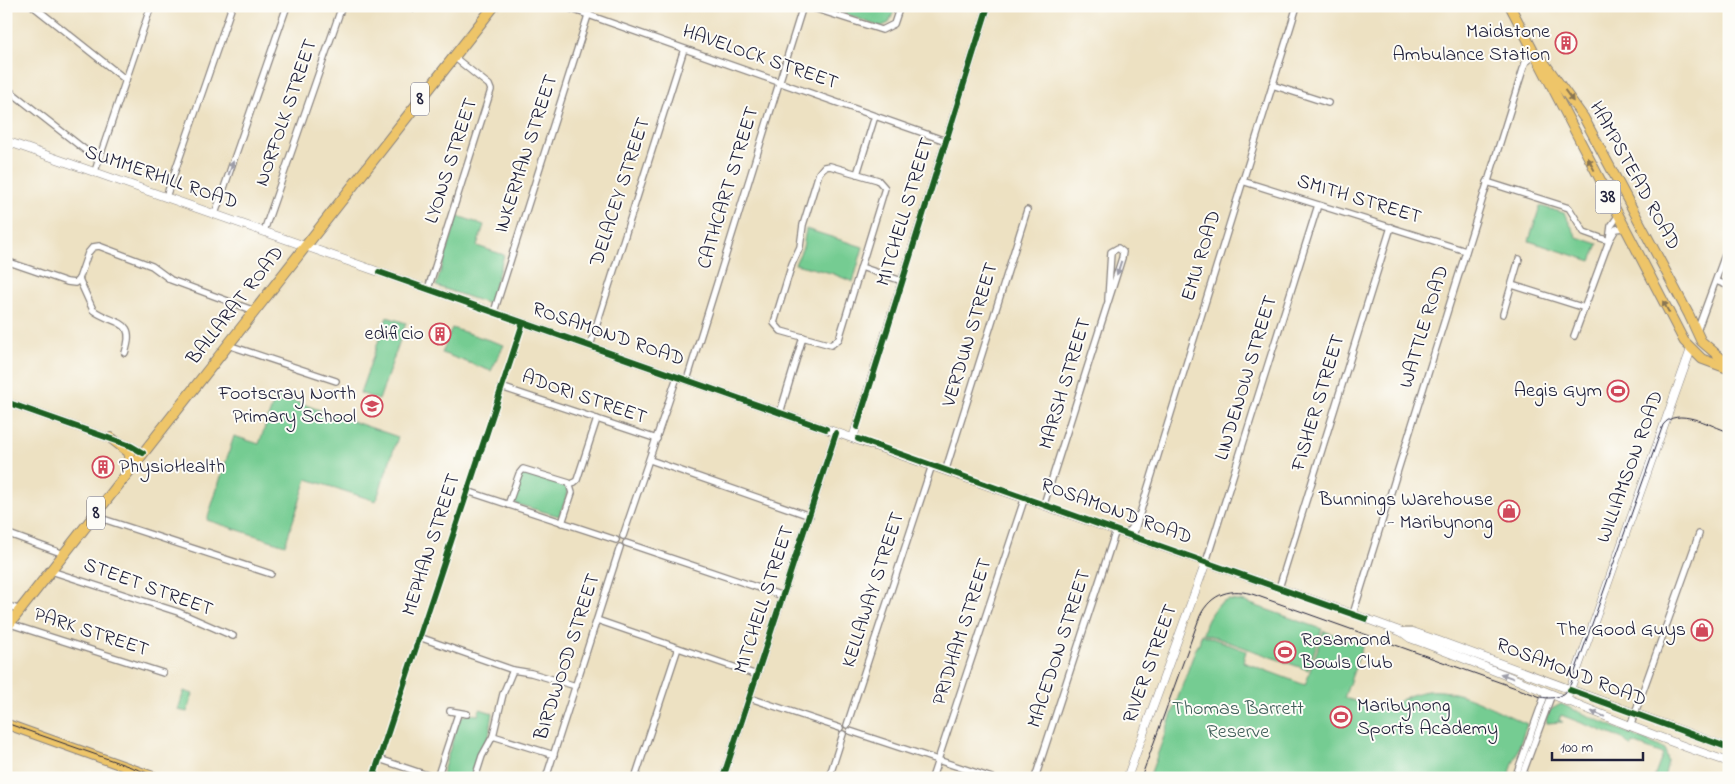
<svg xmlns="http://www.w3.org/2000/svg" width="1735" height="784" viewBox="0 0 1735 784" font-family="'Indie Flower',sans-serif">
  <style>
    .green { fill: #74cc92; stroke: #4b7766 }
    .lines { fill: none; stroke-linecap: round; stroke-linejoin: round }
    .minor-casing { stroke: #88827e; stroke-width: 8 }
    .tertiary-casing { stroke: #88827e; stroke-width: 9 }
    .primary-casing { stroke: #88827e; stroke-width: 11 }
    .trunk-casing { stroke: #88827e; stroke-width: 12 }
    .minor { stroke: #fff; stroke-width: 5.5 }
    .tertiary { stroke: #fff; stroke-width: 8 }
    .primary { stroke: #eec569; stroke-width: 9 }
    .trunk { stroke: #eec569; stroke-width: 10 }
    .tram { stroke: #22223b; stroke-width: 1 }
    .cycleway-casing { stroke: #fdfcf7; stroke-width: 9 }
    .cycleway { stroke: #1b5e20; stroke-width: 6 }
    .oneway { fill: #887452 }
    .oneway2 { fill: #9c9ca7 }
    .labels { text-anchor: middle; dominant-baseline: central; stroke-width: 4; stroke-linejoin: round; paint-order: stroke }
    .shield { fill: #fdfcf7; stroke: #646373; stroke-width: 1 }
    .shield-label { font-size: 19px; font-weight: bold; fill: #22223b }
    .poi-label { font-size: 20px; fill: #22223b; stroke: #fdfcf7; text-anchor: end }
    .street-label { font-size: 20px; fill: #22223b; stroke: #fdfcf7 }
    .park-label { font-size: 20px; fill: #3f5e59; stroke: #fdfcf7 }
  </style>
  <rect width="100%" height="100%" fill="#fdfcf7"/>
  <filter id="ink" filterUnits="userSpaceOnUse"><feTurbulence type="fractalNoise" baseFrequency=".02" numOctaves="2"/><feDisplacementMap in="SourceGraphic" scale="10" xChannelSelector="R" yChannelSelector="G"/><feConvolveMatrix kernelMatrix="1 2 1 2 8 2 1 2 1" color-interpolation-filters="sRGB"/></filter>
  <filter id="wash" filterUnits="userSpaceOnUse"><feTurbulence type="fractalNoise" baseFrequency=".0096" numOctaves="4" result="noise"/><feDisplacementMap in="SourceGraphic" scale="20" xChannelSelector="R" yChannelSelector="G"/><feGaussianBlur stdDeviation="1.12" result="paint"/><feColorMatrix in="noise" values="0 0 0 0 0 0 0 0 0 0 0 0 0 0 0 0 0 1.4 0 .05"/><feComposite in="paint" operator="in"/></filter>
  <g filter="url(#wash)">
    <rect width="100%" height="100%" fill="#ede1c2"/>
    <g class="green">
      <path d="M826 6H896L889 23 880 27Z"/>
      <path d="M1540 206 1564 213 1577 237 1598 244 1591 261 1529 241Z"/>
      <path d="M458 216 484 225 477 246 504 255 489 304 436 286Z"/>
      <path d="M806 229 863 247 853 282 831 273 795 264 803 247Z"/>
      <path d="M387 317 406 323 379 400 360 393Z"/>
      <path d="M452 328 504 345 491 371 442 353Z"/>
      <path d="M276 395 398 437 376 501 307 479 285 545 207 520 234 436 259 444Z"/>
      <path d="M527 472 568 486V493L559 516 516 504 513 498 520 475Z"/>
      <path d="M1228 600 1245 602 1322 629 1308 670 1203 633C1208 617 1212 606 1228 600Z"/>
      <path d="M1324 631 1363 645 1344 698 1387 710C1435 669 1478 703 1527 724L1508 778H1149L1197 645H1199L1201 634 1246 651 1243 662 1305 685Z"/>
      <path d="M184 691 193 694 187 712 178 710Z"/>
      <path d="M1561 704 1665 749 1668 761 1664 778H1654L1663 754 1633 743 1631 747 1623 739 1561 715 1559 720 1563 722 1547 723 1546 719 1550 710Z"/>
      <path d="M480 709 493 713 489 736 483 747 480 748 472 771 474 772 473 778H444L442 774 460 717 470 714 478 715Z"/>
    </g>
  </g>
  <g filter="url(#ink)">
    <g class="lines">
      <g class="minor-casing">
        <g id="minor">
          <path d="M33 6 126 80"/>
          <path d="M408 6 413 8"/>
          <path d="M563 6 946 141"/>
          <path d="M807 6 882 30 894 24 900 6"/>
          <path d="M1272 85 1328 103"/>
          <path d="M6 88 98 160"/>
          <path d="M830 166 878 180 885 188 839 339 831 345 781 331 774 323 792 264 800 247 803 225 819 173 824 167Z"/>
          <path d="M95 171 151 6"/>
          <path d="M857 174 875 116"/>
          <path d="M1242 181 1466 251"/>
          <path d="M1487 182 1569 208 1584 232 1609 241"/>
          <path d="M166 197 232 6"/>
          <path d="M215 214 287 6"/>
          <path d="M264 231 342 6"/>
          <path d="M1610 239 1616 229 1624 228"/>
          <path d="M6 261 67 282 75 283 79 279"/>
          <path d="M861 267 902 281"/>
          <path d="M79 279 88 253 93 247 99 246 152 266 171 280 255 311"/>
          <path d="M79 279 93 310C114 326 137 317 125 353"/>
          <path d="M1716 281 1729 286"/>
          <path d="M1512 285 1585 308"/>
          <path d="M428 289 491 90 489 85 454 57"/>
          <path d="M494 312 591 6"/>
          <path d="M1503 314 1519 259"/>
          <path d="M1697 331 1729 244"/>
          <path d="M1574 336 1609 241 1611 226 1618 216"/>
          <path d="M228 345 336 381"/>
          <path d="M590 346 684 49"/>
          <path d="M687 380 803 6"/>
          <path d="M501 387 657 439"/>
          <path d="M780 413 803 337"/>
          <path d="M650 460 810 516"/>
          <path d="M946 469 1027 210"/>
          <path d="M571 485 577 480 597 419"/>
          <path d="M467 491 616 540"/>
          <path d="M1044 504 1122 258 1123 252 1118 248 1111 252 1108 300"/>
          <path d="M508 505 519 474 523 469 569 483 572 493 562 523"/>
          <path d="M94 516 271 574"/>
          <path d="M6 533 64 554"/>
          <path d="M1128 534 1137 516"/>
          <path d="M623 536 677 377"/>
          <path d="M1133 536 1297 6"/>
          <path d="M626 543 783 596"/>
          <path d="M1206 562 1318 205"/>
          <path d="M51 571 178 612 233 636"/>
          <path d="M1279 588 1391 227"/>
          <path d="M6 605 21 610"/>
          <path d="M1353 614 1508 117 1525 63 1535 55"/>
          <path d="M597 620 757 675"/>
          <path d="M10 624 163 673"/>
          <path d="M419 637 513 670"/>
          <path d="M750 698 840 728"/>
          <path d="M450 711 467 714"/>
          <path d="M847 725 932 465"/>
          <path d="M1630 727 1699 534"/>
          <path d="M850 731 992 778"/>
          <path d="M493 736 554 755"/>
          <path d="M379 759 436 778"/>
          <path d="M373 778 523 323"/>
          <path d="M437 778 458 714"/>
          <path d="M475 778 482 756 493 736 503 694 513 670 531 673 576 686"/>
          <path d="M546 778 620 547"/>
          <path d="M635 778 678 648"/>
          <path d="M829 778 843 734"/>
          <path d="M932 778 1025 497"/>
          <path d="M1035 778 1116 530"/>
          <path d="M1515 778 1546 692"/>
          <path d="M1521 778 1552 694"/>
        </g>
      </g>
      <g class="tertiary-casing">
        <g id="tertiary">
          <path d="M6 141 1353 614 1402 632 1410 638C1517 677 1620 726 1729 762"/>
          <path d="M6 402 131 446 143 453"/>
          <path d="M853 438 988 6"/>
          <path d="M1402 632H1413L1439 641 1729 748"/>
          <path d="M1566 701 1691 349"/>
          <path d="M723 778 836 433"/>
          <path d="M1127 778 1206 562"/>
        </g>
      </g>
      <g class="primary-casing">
        <g id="primary">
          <path d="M1510 6 1684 341 1702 359 1729 369"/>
          <path d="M1543 61 1584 118 1689 315 1701 341 1729 365"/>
          <path d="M6 724 157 778"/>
        </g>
      </g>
      <g class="trunk-casing">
        <g id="trunk">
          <path d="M111 438 129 452 131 462 128 471"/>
          <path d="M6 628 494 6"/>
        </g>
      </g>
      <use href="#minor" class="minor"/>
      <use href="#tertiary" class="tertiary"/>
      <use href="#primary" class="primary"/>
      <use href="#trunk" class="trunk"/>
      <g class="tram">
        <path d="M6 723 162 778"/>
        <path d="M1141 778 1200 616C1211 593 1232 587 1255 595L1541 697C1555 700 1565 696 1571 683L1663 425C1677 406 1711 426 1729 432"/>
      </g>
      <g class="cycleway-casing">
        <g id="cycleway">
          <path d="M379 272 826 429"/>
          <path d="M6 402 131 446 143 453"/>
          <path d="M857 427 988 6"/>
          <path d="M858 439 1366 619"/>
          <path d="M1570 690 1729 748"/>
          <path d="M373 778 523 323"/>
          <path d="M723 778 836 433"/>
        </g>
      </g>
      <use href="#cycleway" class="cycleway"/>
    </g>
    <defs><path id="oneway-solid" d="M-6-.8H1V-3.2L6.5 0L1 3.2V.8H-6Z" transform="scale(1.25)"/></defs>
    <g class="oneway">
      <use href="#oneway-solid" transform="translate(1569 96) rotate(54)"/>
      <use href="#oneway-solid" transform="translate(1591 164) rotate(-118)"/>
      <use href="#oneway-solid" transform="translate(1666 307) rotate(-118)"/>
    </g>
    <g class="oneway2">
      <use href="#oneway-solid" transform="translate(231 168) rotate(-71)"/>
      <use href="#oneway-solid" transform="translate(1119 268) rotate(108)"/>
      <use href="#oneway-solid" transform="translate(1507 676) rotate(-160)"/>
      <use href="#oneway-solid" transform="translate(1598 714) rotate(-158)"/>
    </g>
  </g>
  <defs>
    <g id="building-ring" transform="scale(1.125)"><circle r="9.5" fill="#fdfcf7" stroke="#d1495b" stroke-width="1.5"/><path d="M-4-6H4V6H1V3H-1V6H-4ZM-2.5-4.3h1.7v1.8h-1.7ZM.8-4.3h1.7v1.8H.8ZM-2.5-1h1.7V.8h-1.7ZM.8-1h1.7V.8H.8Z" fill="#d1495b"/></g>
    <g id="stadium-ring" transform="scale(1.125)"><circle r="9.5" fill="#fdfcf7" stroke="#d1495b" stroke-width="1.5"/><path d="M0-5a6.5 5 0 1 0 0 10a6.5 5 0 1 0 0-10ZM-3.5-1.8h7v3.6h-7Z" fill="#d1495b"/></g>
    <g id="school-ring" transform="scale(1.125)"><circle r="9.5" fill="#fdfcf7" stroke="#d1495b" stroke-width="1.5"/><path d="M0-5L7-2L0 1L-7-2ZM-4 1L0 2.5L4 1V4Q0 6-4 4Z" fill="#d1495b"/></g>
    <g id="shop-ring" transform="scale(1.125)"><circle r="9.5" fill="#fdfcf7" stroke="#d1495b" stroke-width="1.5"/><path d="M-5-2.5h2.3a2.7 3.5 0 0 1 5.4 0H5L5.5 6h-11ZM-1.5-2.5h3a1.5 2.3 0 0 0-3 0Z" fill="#d1495b"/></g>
  </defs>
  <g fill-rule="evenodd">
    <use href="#building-ring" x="1566" y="43"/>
    <use href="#building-ring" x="440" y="334"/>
    <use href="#stadium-ring" x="1618" y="391"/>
    <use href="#school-ring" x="372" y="406"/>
    <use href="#building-ring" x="103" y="467"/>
    <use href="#shop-ring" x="1509" y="511"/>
    <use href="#shop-ring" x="1702" y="630"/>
    <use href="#stadium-ring" x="1285" y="652"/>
    <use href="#stadium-ring" x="1341" y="717"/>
  </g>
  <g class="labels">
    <g class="shield">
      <rect x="411" y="82.5" width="18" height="33" rx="4"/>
      <rect x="1595.5" y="180.5" width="25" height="33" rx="4"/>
      <rect x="87" y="496.5" width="18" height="33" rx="4"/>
    </g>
    <g class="shield-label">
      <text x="420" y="99">8</text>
      <text x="1608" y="197">38</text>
      <text x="96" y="513">8</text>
    </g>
    <g class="poi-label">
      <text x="1550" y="32">Maidstone<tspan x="1550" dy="23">Ambulance Station</tspan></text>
      <text x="424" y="334">edificio</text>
      <text x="1602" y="391">Aegis Gym</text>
      <text x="356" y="394">Footscray North<tspan x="356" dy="23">Primary School</tspan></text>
      <text x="119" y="467" text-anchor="start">PhysioHealth</text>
      <text x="1493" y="500">Bunnings Warehouse<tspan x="1493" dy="23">- Maribynong</tspan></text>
      <text x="1686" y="630">The Good Guys</text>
      <text x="1301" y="640" text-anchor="start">Rosamond<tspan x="1301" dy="23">Bowls Club</tspan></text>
      <text x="1357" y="706" text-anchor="start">Maribynong<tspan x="1357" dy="23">Sports Academy</tspan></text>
    </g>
    <g class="street-label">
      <text transform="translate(760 58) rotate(19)">HAVELOCK STREET</text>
      <text transform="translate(287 113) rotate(-71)">NORFOLK STREET</text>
      <text transform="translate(527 154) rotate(-72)">INKERMAN STREET</text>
      <text transform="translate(452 161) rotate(-72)">LYONS STREET</text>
      <text transform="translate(1634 176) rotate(61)">HAMPSTEAD ROAD</text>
      <text transform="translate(161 178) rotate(19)">SUMMERHILL ROAD</text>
      <text transform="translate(729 188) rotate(-73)">CATHCART STREET</text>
      <text transform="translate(621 192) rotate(-72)">DELACEY STREET</text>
      <text transform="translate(1359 200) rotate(17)">SMITH STREET</text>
      <text transform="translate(906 212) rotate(-73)">MITCHELL STREET</text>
      <text transform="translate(1202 256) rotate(-73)">EMU ROAD</text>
      <text transform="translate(236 306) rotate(-52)">BALLARAT ROAD</text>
      <text transform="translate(1425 327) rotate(-73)">WATTLE ROAD</text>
      <text transform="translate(608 335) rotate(19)">ROSAMOND ROAD</text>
      <text transform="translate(971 335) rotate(-73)">VERDUN STREET</text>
      <text transform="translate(1247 378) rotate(-73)">LINDENOW STREET</text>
      <text transform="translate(1066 384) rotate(-73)">MARSH STREET</text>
      <text transform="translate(584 398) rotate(19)">ADORI STREET</text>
      <text transform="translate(1319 403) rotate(-73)">FISHER STREET</text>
      <text transform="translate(1631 467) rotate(-70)">WILLIAMSON ROAD</text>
      <text transform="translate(1116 512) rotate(20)">ROSAMOND ROAD</text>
      <text transform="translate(432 545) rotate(-72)">MEPHAN STREET</text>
      <text transform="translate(148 588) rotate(20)">STEET STREET</text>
      <text transform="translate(874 590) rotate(-72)">KELLAWAY STREET</text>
      <text transform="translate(765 600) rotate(-72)">MITCHELL STREET</text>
      <text transform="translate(963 632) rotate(-72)">PRIDHAM STREET</text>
      <text transform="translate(91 633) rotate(18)">PARK STREET</text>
      <text transform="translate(1060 649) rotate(-72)">MACEDON STREET</text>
      <text transform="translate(568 657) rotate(-72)">BIRDWOOD STREET</text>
      <text transform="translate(1151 664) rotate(-70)">RIVER STREET</text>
      <text transform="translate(1571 673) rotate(21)">ROSAMOND ROAD</text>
    </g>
    <g class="park-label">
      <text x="1238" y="709">Thomas Barrett<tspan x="1238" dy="23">Reserve</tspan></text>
    </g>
  </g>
  <rect width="1735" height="784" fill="none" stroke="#fdfcf7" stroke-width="25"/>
  <path d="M1552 752v8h91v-8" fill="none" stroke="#22223b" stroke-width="2.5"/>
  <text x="1560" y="752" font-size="15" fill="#22223b" stroke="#fdfcf7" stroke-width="4" paint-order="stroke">100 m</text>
</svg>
